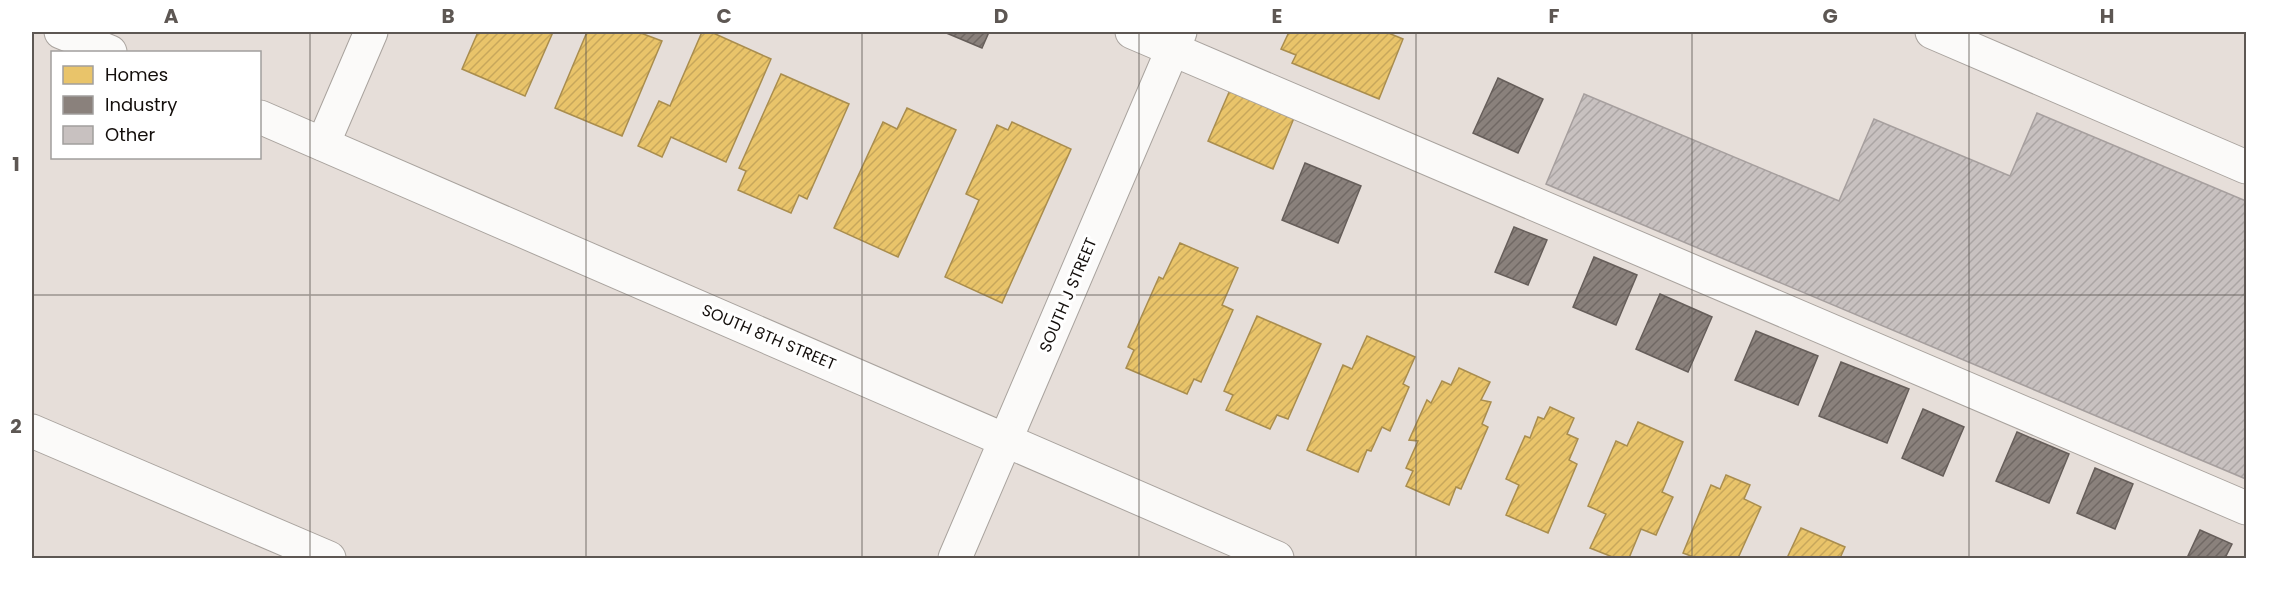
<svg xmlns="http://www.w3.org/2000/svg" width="2278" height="590" viewBox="0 0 2278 590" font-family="Poppins,sans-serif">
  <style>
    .homes { fill: url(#homes-hatch); stroke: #a98d4e; stroke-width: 1.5 }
    .industry { fill: url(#industry-hatch); stroke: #665e5a; stroke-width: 1.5 }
    .building { fill: url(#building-hatch); stroke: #a69f9e; stroke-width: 1.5 }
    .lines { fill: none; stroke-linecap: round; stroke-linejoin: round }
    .minor-casing { stroke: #a9a39e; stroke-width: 35 }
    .highway-casing { stroke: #a9a39e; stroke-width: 35 }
    .minor { stroke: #fbfaf9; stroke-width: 33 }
    .highway { stroke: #fbfaf9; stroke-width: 33 }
    .grid { fill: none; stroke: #5d5753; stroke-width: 1.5; stroke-opacity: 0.55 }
    .labels { text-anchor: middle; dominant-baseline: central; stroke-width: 6; stroke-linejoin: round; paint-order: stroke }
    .street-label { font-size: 16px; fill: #130e0b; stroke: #fff }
    .neatline { fill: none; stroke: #5d5753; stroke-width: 2 }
    .grid-label { font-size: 20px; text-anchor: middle; font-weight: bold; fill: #5d5753 }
  </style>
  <defs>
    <pattern id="homes-hatch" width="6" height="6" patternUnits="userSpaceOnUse" patternTransform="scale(1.5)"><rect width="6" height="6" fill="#e9c46a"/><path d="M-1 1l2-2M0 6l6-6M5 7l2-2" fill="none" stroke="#c7a75b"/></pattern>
    <pattern id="industry-hatch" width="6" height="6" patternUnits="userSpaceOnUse" patternTransform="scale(1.5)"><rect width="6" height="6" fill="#8a817c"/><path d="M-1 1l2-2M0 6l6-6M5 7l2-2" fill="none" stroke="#706864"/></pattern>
    <pattern id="building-hatch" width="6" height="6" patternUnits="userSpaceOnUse" patternTransform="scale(1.5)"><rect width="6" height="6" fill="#c8c1c0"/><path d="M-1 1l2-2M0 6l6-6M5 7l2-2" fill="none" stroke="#aba5a4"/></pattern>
  </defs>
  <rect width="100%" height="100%" fill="#e6ded9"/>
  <g class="homes">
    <path d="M478 32H553L525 96 462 69Z"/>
    <path d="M587 32H638L662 41 622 136 555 108Z"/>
    <path d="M702 32H711L771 59 726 162 671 137 662 157 638 146 659 101 670 106Z"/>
    <path d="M1289 32H1386L1403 39 1379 99 1292 63 1296 55 1281 49Z"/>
    <path d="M781 74 849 104 807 199 799 195 791 213 738 190 746 171 739 168Z"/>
    <path d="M1230 90 1294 118 1273 169 1208 141Z"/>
    <path d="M907 108 956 130 898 257 834 228 883 122 897 129Z"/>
    <path d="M1012 122 1071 149 1002 303 945 277 979 200 966 194 997 125 1008 130Z"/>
    <path d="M1180 243 1238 268 1222 305 1233 310 1201 382 1194 379 1187 394 1126 368 1134 350 1128 347 1159 277 1163 279Z"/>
    <path d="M1257 316 1321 344 1288 419 1277 415 1270 429 1226 410 1233 395 1224 391Z"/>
    <path d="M1367 336 1415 357 1403 384 1409 387 1390 431 1382 427 1371 451 1367 450 1358 472 1307 450 1343 365 1352 369Z"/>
    <path d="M1459 368 1490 382 1481 400 1491 402 1482 424 1488 427 1461 489 1456 487 1449 505 1406 486 1413 471 1406 468 1418 441 1409 440 1427 400 1431 403 1442 381 1451 385Z"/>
    <path d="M1550 407 1574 418 1567 434 1578 439 1569 460 1577 464 1548 533 1506 515 1519 485 1506 479 1525 436 1530 438 1538 417 1544 419Z"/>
    <path d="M1638 422 1683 442 1662 492 1673 497 1656 535 1641 529 1629 558H1615L1590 548 1606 514 1588 506 1616 441 1627 446Z"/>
    <path d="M1726 475 1750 485 1744 499 1761 507 1738 558H1696L1683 553 1711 485 1720 489Z"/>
    <path d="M1801 528 1845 547 1840 558H1787Z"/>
  </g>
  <g class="industry">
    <path d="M944 32H989L982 48Z"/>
    <path d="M1498 78 1543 99 1518 153 1473 133Z"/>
    <path d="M1305 163 1361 186 1338 243 1282 220Z"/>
    <path d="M1514 227 1547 240 1528 285 1495 272Z"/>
    <path d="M1594 257 1637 275 1616 325 1573 307Z"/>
    <path d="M1660 294 1712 317 1688 372 1636 349Z"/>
    <path d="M1756 331 1818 356 1798 405 1735 380Z"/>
    <path d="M1841 362 1909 389 1887 443 1819 416Z"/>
    <path d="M1923 409 1964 427 1943 476 1902 458Z"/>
    <path d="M2017 432 2069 454 2049 503 1996 481Z"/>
    <path d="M2095 468 2133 484 2115 529 2077 513Z"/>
    <path d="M2200 530 2232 544 2225 558H2187Z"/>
  </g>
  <path class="building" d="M1584 94 1839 201 1874 119 2010 176 2037 113 2246 201V479L1546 184Z"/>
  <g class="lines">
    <g class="minor-casing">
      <g id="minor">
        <path d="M1132 32 2246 508"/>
        <path d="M1932 32 2246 167"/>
        <path d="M323 144 371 32"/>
        <path d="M32 431 329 558"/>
        <path d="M955 558 1180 32"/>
      </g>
    </g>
    <g class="highway-casing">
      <g id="highway">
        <path d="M61 32 110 52"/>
        <path d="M260 117 1277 558"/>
      </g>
    </g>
    <use href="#minor" class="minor"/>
    <use href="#highway" class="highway"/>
  </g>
  <path class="grid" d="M310 32V558M586 32V558M862 32V558M1139 32V558M1416 32V558M1692 32V558M1969 32V558M32 295H2246"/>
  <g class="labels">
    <g class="street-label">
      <text transform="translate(1068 295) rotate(-67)">SOUTH J STREET</text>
      <text transform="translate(769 337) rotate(23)">SOUTH 8TH STREET</text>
    </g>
  </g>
  <rect width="2278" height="590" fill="none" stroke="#ffffff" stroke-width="66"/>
  <rect x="51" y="51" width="210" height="108" fill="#ffffff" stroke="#a19f9d" stroke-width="1.5"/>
  <rect x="63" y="66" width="30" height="18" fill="#e9c46a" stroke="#a19f9d" stroke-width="1.5"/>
  <text x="105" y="81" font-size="18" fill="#130e0b">Homes</text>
  <rect x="63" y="96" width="30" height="18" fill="#8a817c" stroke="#a19f9d" stroke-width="1.5"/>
  <text x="105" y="111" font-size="18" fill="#130e0b">Industry</text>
  <rect x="63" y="126" width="30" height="18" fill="#c8c1c0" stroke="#a19f9d" stroke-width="1.5"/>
  <text x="105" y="141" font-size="18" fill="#130e0b">Other</text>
  <rect x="33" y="33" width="2212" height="524" class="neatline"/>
  <g class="grid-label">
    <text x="171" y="23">A</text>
    <text x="448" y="23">B</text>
    <text x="724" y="23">C</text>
    <text x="1001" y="23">D</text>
    <text x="1277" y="23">E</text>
    <text x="1554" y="23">F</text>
    <text x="1830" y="23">G</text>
    <text x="2107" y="23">H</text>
    <text x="16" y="171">1</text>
    <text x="16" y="433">2</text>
  </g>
</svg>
